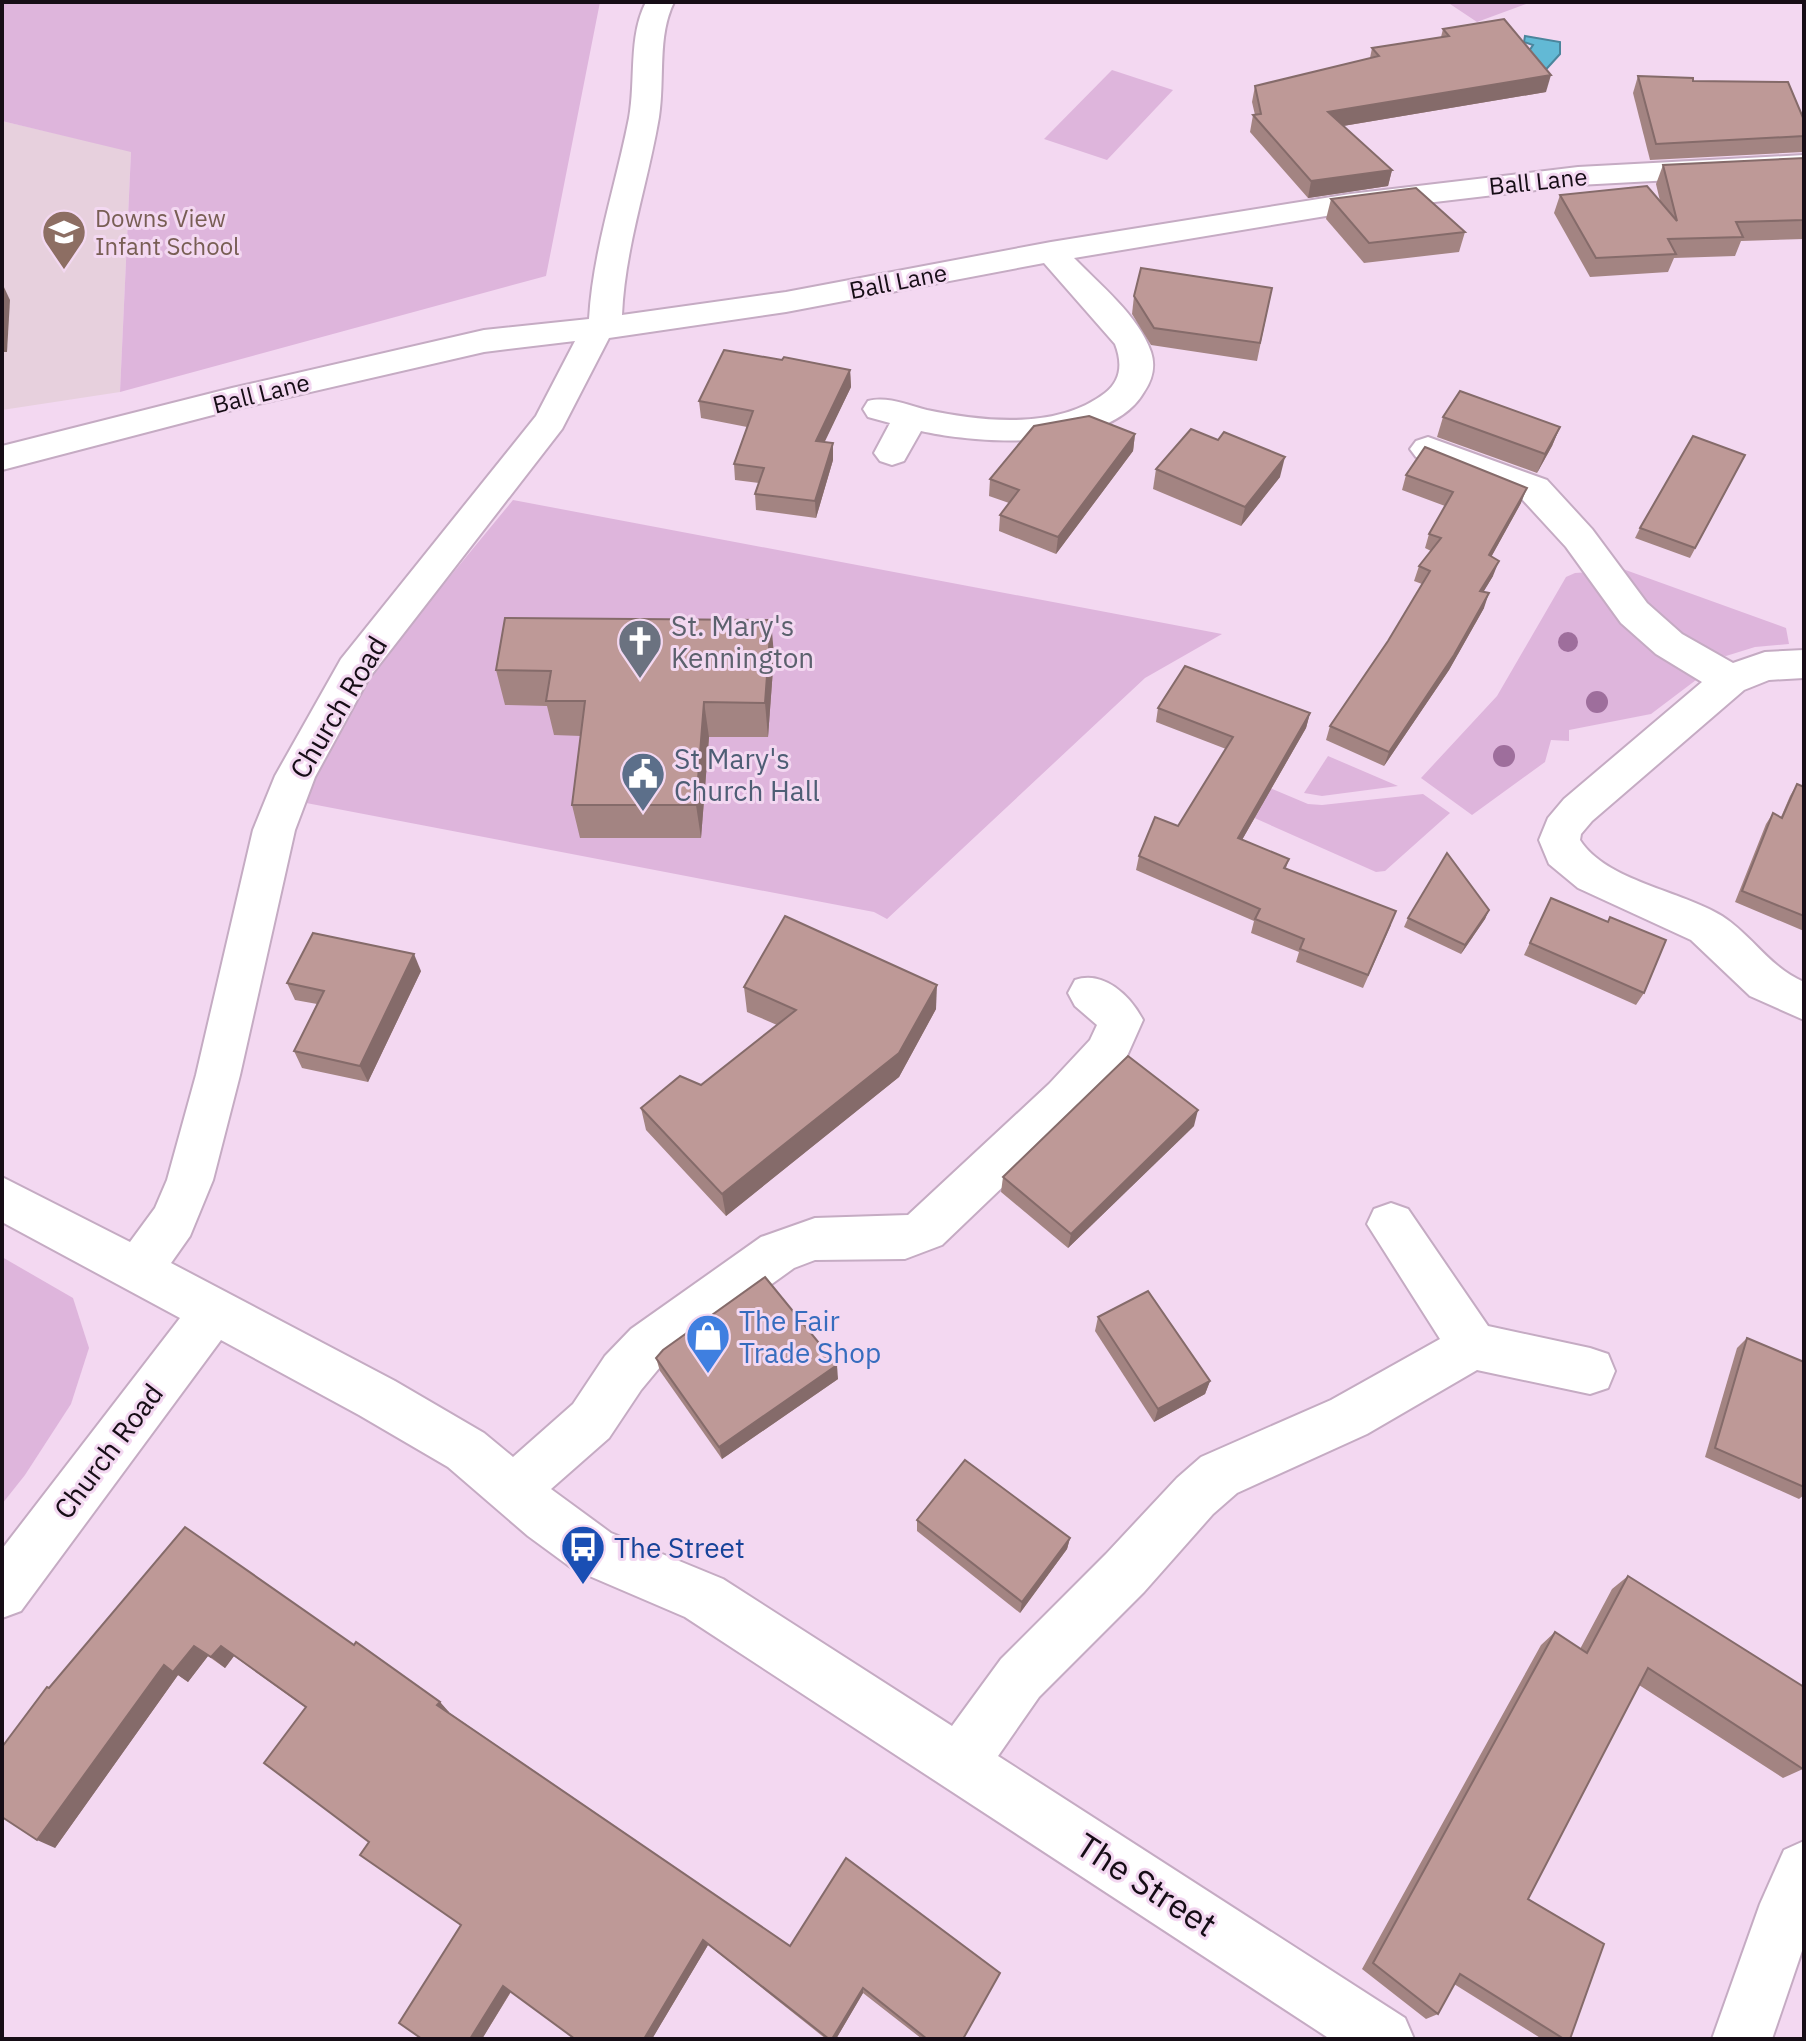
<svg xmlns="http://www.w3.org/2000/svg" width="1806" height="2041" viewBox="0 0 1806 2041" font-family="'IBM Plex Sans',sans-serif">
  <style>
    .education { fill: #e7d0dd }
    .green { fill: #deb5dc }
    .water { fill: #62b9d5; stroke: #4b859c; stroke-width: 2 }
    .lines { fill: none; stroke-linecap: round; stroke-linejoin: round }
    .minor-casing { stroke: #c5abc3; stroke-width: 4 }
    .minor { fill: #fff; fill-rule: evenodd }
    .tree { fill: #9e6e9c }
    .wall { fill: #a38482 }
    .shaded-wall { fill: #856b6a }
    .building { fill: #be9997; stroke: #856b6a; stroke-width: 2 }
    .labels { text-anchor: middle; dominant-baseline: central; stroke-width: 6; stroke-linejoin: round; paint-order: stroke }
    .far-street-label { font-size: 24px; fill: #160d16; stroke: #f3d8f1 }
    .far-education-label { font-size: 24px; fill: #785e54; stroke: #f3d8f1; text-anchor: start }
    .worship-label { font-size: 28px; fill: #5b616d; stroke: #f3d8f1; text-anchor: start }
    .street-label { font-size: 28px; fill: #160d16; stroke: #f3d8f1 }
    .service-label { font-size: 28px; fill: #4e5e75; stroke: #f3d8f1; text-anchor: start }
    .shop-label { font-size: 28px; fill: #366cbe; stroke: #f3d8f1; text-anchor: start }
    .transit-label { font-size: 28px; fill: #164399; stroke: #f3d8f1; text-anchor: start }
    .near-street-label { font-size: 34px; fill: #160d16; stroke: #f3d8f1 }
  </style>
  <rect width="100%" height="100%" fill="#f3d8f1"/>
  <path class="education" d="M2 121 131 151 120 392 2 410Z"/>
  <g class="green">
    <path d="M2 2H600L546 276 120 392 131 152 2 121Z"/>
    <path d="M1447 2H1528L1529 3 1477 22Z"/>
    <path d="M1112 70 1173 90 1107 160 1044 139Z"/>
    <path d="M513 500 1222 634 1145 678 887 919 874 912 301 802 373 670Z"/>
    <path d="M1620 568 1786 628 1789 644 1755 647 1726 656 1711 654 1665 628Z"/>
    <path d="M1590 572 1697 677 1696 680 1651 714 1569 730V741L1551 740 1545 762 1472 815 1421 778 1497 696 1566 577 1575 573Z"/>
    <path d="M1328 756 1398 786 1322 796 1304 793Z"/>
    <path d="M1227 770 1308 804 1322 805 1423 794 1450 813 1385 871 1376 872 1214 800Z"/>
    <path d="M2 1257 73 1298 89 1348 71 1404 25 1475 2 1504Z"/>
  </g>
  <path class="water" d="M1525 36 1560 42V54L1540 76 1518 68 1533 45 1524 42Z"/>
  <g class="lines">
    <g class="minor-casing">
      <g id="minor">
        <path d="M646 2H674C657 36 665 79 659 117 648 183 625 247 622 315L786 292 1051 242 1350 194 1578 167 1804 155V173L1578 185 1350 212 1074 258C1100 285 1139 316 1151 352 1156 367 1152 380 1144 392 1109 453 978 444 921 431L904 461 892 465 880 461 874 453 890 423 868 417 863 409 868 401C887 396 908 405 927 410 983 422 1057 430 1105 393 1122 380 1122 362 1115 344L1044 263 786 312 609 338 562 429 369 678 315 777 295 830 240 1075 213 1180 190 1236 171 1263 395 1381 484 1433 513 1457 573 1404 605 1356 631 1329 761 1237 815 1218 908 1215 1049 1084 1090 1040 1097 1025 1075 1006 1068 993 1075 980C1103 970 1130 995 1143 1020L1123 1065 1081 1112 942 1245 905 1259 815 1260 794 1268 665 1361 641 1390 609 1438 551 1489 611 1533 723 1579 952 1726 1001 1659 1106 1554 1177 1478 1201 1457 1331 1400 1440 1339 1367 1224 1374 1209 1391 1203 1408 1209 1488 1326 1590 1348 1608 1354 1615 1371 1608 1388 1590 1394 1477 1370 1367 1434 1237 1493 1213 1514 1144 1592 1039 1697 998 1756 1405 2018 1414 2039H1330L685 1617 573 1569 528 1536 448 1467 359 1415 221 1340 21 1611 2 1618V1549L180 1318 2 1222V1177L130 1242 155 1208 167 1180 196 1075 253 830 275 776 341 659 536 416 575 341 484 352 232 410 2 470V446L232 388 484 330 589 319C593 250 616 185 629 118 636 80 628 37 646 2Z"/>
        <path d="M1428 437 1547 480 1592 529 1647 603 1682 634 1733 663 1765 652 1804 650V678L1769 680 1744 690 1592 821 1581 834 1580 840C1606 881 1682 891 1722 916 1753 936 1769 967 1804 982V1020L1750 996 1691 940 1578 888 1549 864 1539 840 1548 818 1564 799 1702 682 1656 654 1621 623 1566 547 1521 498 1416 457 1410 449 1416 441Z"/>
        <path d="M1804 1841V1945L1772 2039H1712L1760 1904 1784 1850Z"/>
      </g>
    </g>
    <use href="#minor" class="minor"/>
  </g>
  <g class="tree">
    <circle cx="1568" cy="642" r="10"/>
    <circle cx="1597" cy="702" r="11"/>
    <circle cx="1504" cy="756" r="11"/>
  </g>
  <g class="wall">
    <path d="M1443 29 1546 92 1343 126 1392 170 1388 186 1308 198 1250 132 1253 115H1255L1252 102 1255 86 1370 58 1372 48 1441 37Z"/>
    <path d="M1638 76 1804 120 1803 152 1650 160 1633 93Z"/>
    <path d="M1804 158V239L1741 241 1735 256 1674 258 1668 272 1590 277 1554 213 1560 195 1660 201 1656 184 1663 165Z"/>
    <path d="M1331 199 1465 232 1459 252 1364 263 1326 219Z"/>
    <path d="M1272 288 1257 361 1151 345 1132 314 1134 296Z"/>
    <path d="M850 370 851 387 824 442 833 443V460L816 518 756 510 755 494 759 483 735 480 734 464 747 427 701 418 699 401Z"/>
    <path d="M1443 417 1560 427 1552 446 1537 473 1437 437Z"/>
    <path d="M1135 434 1133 451 1056 554 999 531 1000 515 1009 503 989 496 990 479Z"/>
    <path d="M1740 465 1690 558 1635 538 1640 528Z"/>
    <path d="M1156 469 1280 477 1241 526 1153 489Z"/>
    <path d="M1406 475 1521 503 1491 557 1493 576 1483 592 1484 608 1449 670 1384 766 1326 740 1330 726 1388 641 1422 584 1414 581 1419 566 1431 551 1425 548 1429 534 1445 506 1402 490Z"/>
    <path d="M774 655 768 737H709L701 838H580L572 805 581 736 554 735 547 706 505 705 496 670Z"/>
    <path d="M1158 708 1310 713 1306 728 1242 840 1289 859 1286 868 1391 925 1363 988 1296 962 1299 952 1251 933 1254 921 1136 870 1139 856 1178 826 1226 749 1156 722Z"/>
    <path d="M1797 784 1804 787V931L1735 902 1766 824 1773 813 1781 817 1790 796Z"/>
    <path d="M1551 898 1608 922 1610 917 1644 993 1636 1005 1524 955Z"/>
    <path d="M1489 910 1485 919 1461 954 1404 927 1408 918Z"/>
    <path d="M421 971 368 1082 302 1068 294 1051 317 1004 295 1000 287 983Z"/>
    <path d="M744 987 936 1009 899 1077 726 1216 646 1130 641 1108 701 1085 777 1025 747 1012Z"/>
    <path d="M1194 1126 1068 1248 1001 1192 1003 1177Z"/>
    <path d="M1098 1317 1210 1381 1205 1394 1154 1422 1095 1331Z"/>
    <path d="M1747 1338 1804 1362V1495L1799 1499 1705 1457 1737 1348Z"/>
    <path d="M656 1358 838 1379 722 1459 660 1371Z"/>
    <path d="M917 1520 1070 1538 1067 1549 1020 1613 917 1531Z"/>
    <path d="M185 1527 354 1645 440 1702 448 1712 790 1946 964 2039H922L863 1993 836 2039H826L708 1945 652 2039H575L511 1992 482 2039 461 1925 306 1708 234 1656 225 1668 208 1656 188 1682 178 1675 55 1848 49 1688Z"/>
    <path d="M1628 1576 1803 1769 1783 1778 1639 1685 1528 1899 1570 2039H1542L1454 1984 1438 2014 1426 2019 1362 1969 1541 1645 1555 1632 1580 1649 1612 1589Z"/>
  </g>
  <g class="shaded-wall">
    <path d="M1551 75 1546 92 1325 129 1328 112Z"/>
    <path d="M1392 170 1388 186 1308 198 1311 181Z"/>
    <path d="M2 283 10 300 7 352H2Z"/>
    <path d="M850 370 851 387 817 458 816 441Z"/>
    <path d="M1560 427 1552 446 1537 473 1545 454Z"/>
    <path d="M1135 434 1133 451 1056 554 1058 537Z"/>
    <path d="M833 443V460L816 518 815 501Z"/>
    <path d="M1285 457 1280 477 1241 526 1245 507Z"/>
    <path d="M1527 488 1521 503 1484 570 1489 555Z"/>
    <path d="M1499 561 1493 576 1475 606 1480 591Z"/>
    <path d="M1489 593 1484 608 1449 670 1384 766 1389 752Z"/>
    <path d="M771 620 774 655 768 737 765 703Z"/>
    <path d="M704 702 709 737 701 838 696 805Z"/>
    <path d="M1310 713 1306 728 1235 852 1238 838Z"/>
    <path d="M1489 910 1485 919 1461 954 1465 945Z"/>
    <path d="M414 954 421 971 368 1082 360 1066Z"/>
    <path d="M937 985 936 1009 899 1077 726 1216 722 1194Z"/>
    <path d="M1198 1110 1194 1126 1068 1248 1071 1234Z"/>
    <path d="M837 1365 838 1379 722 1459 719 1447Z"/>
    <path d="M1210 1381 1205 1394 1154 1422 1158 1409Z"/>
    <path d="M1070 1538 1067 1549 1020 1613 1022 1602Z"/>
    <path d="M194 1646 208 1656 188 1682 178 1675 55 1848 37 1840 164 1665Z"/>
    <path d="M221 1646 234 1656 225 1668 211 1657Z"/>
    <path d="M440 1702 449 1712 446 1714 437 1705Z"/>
    <path d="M703 1940 708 1945 652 2039H644Z"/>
    <path d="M503 1986 511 1991 482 2039H470Z"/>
    <path d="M863 1988V1993L836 2039H832Z"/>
  </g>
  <g class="building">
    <path d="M1504 19 1551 75 1328 112 1392 170 1311 181 1253 115 1261 114 1255 86 1379 56 1372 48 1449 36 1443 29Z"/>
    <path d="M1638 76 1693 78V81L1788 82 1804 120V136L1656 144Z"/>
    <path d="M1804 158V220L1736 222 1743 237 1668 239 1676 254 1596 258 1560 195 1647 186 1677 221 1663 165Z"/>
    <path d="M1416 188 1465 232 1369 243 1331 199Z"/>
    <path d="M1141 268 1272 288 1260 343 1154 328 1134 296Z"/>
    <path d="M724 350 782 360 784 357 850 370 816 441 833 443 815 501 755 494 764 468 734 464 753 411 699 401Z"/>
    <path d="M1460 391 1560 427 1545 454 1443 417Z"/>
    <path d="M1089 416 1135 434 1058 537 1000 515 1019 490 990 479 1034 426Z"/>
    <path d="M1191 429 1218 440 1224 432 1285 457 1245 507 1156 469Z"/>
    <path d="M1693 436 1745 455 1695 548 1640 528Z"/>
    <path d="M1425 447 1527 488 1489 555 1499 561 1480 591 1489 593 1454 655 1389 752 1330 726 1388 641 1430 571 1419 566 1441 538 1429 534 1453 492 1406 475Z"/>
    <path d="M505 618 771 620 765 703 704 702 696 805H572L585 701H546L551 671 496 670Z"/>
    <path d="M1185 666 1310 713 1238 838 1289 859 1284 868 1396 911 1368 975 1300 949 1304 939 1255 919 1260 909 1139 856 1155 817 1178 826 1233 737 1158 708Z"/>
    <path d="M1797 784 1804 787V916L1742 891 1773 813 1782 818Z"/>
    <path d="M1447 853 1489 910 1465 945 1408 918Z"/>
    <path d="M1551 898 1608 922 1610 917 1666 940 1644 993 1530 943Z"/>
    <path d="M785 916 937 985 899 1053 722 1194 641 1108 680 1076 701 1085 796 1010 744 987Z"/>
    <path d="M313 933 414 954 360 1066 294 1051 324 991 287 983Z"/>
    <path d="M1128 1056 1198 1110 1071 1234 1003 1177Z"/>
    <path d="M765 1277 837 1365 719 1447 656 1358 663 1350Z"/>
    <path d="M1148 1291 1210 1381 1158 1409 1098 1317Z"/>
    <path d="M1747 1338 1804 1362V1487L1715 1448Z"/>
    <path d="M965 1460 1070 1538 1022 1602 917 1520Z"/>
    <path d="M185 1527 354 1645 356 1642 440 1702 437 1705 790 1946 846 1858 1000 1973 963 2039H927L863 1988 832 2039H829L703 1940 644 2039H575L503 1986 470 2039H422L399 2023 461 1925 360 1855 369 1842 264 1763 306 1707 221 1646 211 1657 194 1646 173 1672 164 1665 37 1840 2 1817V1747L47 1687 49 1688Z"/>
    <path d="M1628 1576 1804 1687V1766L1803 1769 1648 1668 1528 1899 1604 1944 1570 2039H1564L1460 1974 1438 2014 1373 1963 1555 1632 1587 1653Z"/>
  </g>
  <defs>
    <g id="school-pin" transform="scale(2.3)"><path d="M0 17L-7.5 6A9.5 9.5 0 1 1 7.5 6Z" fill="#8d6e63" stroke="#f3d8f1"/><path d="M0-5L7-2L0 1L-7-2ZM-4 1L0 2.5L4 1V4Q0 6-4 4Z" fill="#fff"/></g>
    <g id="church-pin" transform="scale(2.3)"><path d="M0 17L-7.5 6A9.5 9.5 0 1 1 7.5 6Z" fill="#6b7280" stroke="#f3d8f1"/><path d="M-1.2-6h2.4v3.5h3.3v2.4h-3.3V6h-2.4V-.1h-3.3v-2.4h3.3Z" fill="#fff"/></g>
    <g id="civic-pin" transform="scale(2.3)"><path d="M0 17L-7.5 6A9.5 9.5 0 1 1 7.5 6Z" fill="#5c6f8a" stroke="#f3d8f1"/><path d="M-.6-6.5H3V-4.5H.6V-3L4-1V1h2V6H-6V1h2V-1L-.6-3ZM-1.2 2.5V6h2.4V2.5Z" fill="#fff"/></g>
    <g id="shop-pin" transform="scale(2.3)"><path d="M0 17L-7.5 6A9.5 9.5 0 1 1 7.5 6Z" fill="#3f7fe0" stroke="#f3d8f1"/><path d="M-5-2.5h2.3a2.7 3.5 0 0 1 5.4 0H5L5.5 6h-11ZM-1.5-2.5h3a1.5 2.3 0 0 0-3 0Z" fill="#fff"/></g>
    <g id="bus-pin" transform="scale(2.3)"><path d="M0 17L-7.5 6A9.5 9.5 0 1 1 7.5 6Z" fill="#1a4fb4" stroke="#f3d8f1"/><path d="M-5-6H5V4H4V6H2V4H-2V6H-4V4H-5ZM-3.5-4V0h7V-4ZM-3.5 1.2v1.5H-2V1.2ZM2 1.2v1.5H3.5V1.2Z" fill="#fff"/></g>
  </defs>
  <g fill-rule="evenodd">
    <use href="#school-pin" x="64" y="232"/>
    <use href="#church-pin" x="640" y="641"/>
    <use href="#civic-pin" x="643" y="774"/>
    <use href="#shop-pin" x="708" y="1336"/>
    <use href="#bus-pin" x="583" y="1547"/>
  </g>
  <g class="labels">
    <g class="far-street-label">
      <text transform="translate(1538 181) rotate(-6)">Ball Lane</text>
      <text transform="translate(898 281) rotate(-11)">Ball Lane</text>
      <text transform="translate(261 393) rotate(-14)">Ball Lane</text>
    </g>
    <g class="far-education-label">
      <text x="95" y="218">Downs View<tspan x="95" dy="28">Infant School</tspan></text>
    </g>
    <g class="worship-label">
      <text x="671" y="625">St. Mary's<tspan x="671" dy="32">Kennington</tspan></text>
    </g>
    <g class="street-label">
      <text transform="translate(338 707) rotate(-59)">Church Road</text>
      <text transform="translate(108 1451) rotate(-53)">Church Road</text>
    </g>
    <g class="service-label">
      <text x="674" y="758">St Mary's<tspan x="674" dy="32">Church Hall</tspan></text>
    </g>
    <g class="shop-label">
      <text x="739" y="1320">The Fair<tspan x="739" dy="32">Trade Shop</tspan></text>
    </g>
    <g class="transit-label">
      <text x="614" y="1547">The Street</text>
    </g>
    <g class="near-street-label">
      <text transform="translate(1147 1884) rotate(33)">The Street</text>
    </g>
  </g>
  <rect width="1806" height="2041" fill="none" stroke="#160d16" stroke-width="8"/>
</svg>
